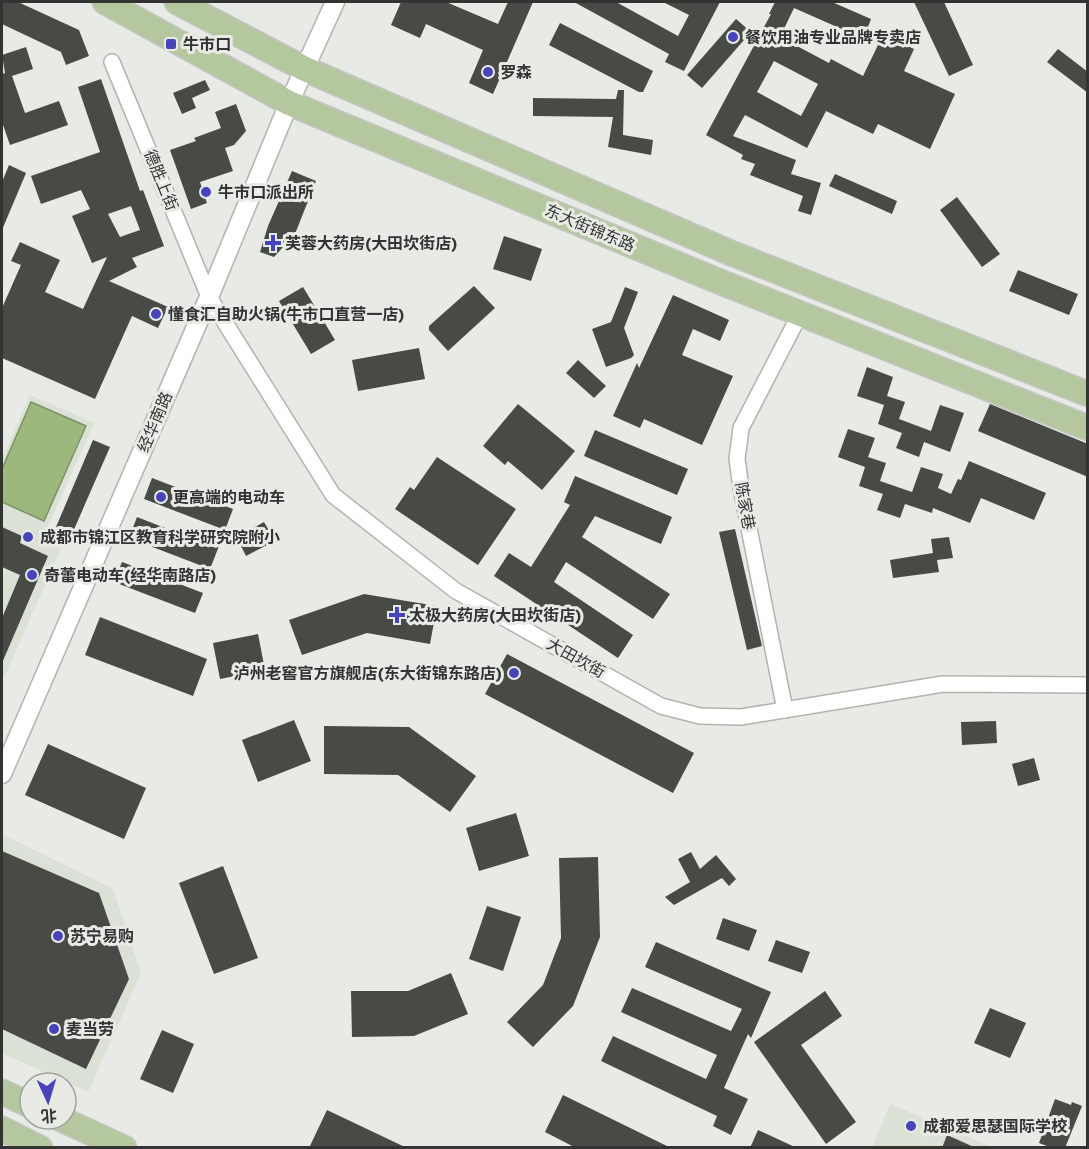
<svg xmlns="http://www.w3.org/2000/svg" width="1089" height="1149" viewBox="0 0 1089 1149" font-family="'Work Sans','Noto Sans SC',sans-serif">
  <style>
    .built { fill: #dbe1d5 }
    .water { fill: #9db87d; stroke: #7d9066; stroke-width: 1.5 }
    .building { fill: #484a45; fill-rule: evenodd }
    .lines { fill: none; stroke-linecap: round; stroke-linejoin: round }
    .minor-casing { stroke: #b1b4ae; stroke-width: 18 }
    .tertiary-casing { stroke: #b1b4ae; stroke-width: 21 }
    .primary-casing { stroke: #c6c6c6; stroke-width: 27 }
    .minor { stroke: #fff; stroke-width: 15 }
    .tertiary { stroke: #fff; stroke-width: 18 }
    .primary { stroke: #b5c79e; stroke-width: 24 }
    .poi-dot { fill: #4744ba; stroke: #e8ebe5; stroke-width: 2 }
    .labels { text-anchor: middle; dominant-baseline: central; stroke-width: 6; stroke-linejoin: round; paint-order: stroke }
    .poi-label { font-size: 16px; font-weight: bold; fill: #333432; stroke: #e8ebe5; text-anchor: start }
    .street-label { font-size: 16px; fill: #333432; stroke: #e8ebe5 }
  </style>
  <rect width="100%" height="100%" fill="#e8ebe5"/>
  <g class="built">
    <path d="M30 395 94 423 45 533 64 542 2 682V460Z"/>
    <path d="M2 834 113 889 141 973 88 1092 2 1053Z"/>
    <path d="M890 1104 992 1147 872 1148Z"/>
  </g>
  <path class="water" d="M31 402 86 426 44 521 2 502V469Z"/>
  <g class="building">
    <path d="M2 2H18L79 30 89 56 66 65 61 52 2 24Z"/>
    <path d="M401 2H446L498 24 508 2H533L493 94 469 83 483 50 426 24 420 38 391 25Z"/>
    <path d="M574 2H616L678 36 689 15 663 2H720L684 71 665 62 669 54Z"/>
    <path d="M775 2H832L871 19 868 27 914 49 904 71 955 94 930 149 878 124 873 134 826 111 807 148 745 115 733 136 796 160 791 174 821 183 811 215 798 211 803 196 750 175 755 164 741 159 743 155 706 135 771 14H769ZM794 8 878 45 863 76 831 59 829 63 780 37ZM774 61 818 84 801 116 757 92Z"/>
    <path d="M914 2H944L973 65 949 76Z"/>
    <path d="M736 19 751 32 702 88 687 75Z"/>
    <path d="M560 23 653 71 643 92H639L549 45Z"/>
    <path d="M26 47 33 69 12 76 25 113 59 101 68 125 10 145 2 122V74L5 73 2 55Z"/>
    <path d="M1058 49 1088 72V93L1047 62Z"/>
    <path d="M101 79 140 191 143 190 164 246 132 258 137 267 109 281 168 307 158 328 132 316 95 399 2 358V308L21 265 11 261 20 242 60 260 45 292 83 309 107 257 92 263 72 216 90 209 81 190 41 204 31 176 100 152 78 87ZM131 206 140 230 120 237 108 214Z"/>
    <path d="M205 80 210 90 192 98 196 108 182 114 173 93Z"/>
    <path d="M618 90H624L623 135 653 140 651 155 608 147 613 117 533 116V98L616 99Z"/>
    <path d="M236 104 246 131 234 145 225 148 233 171 200 182 207 203 191 209 170 150 196 141 194 138 221 128 215 112Z"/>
    <path d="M9 165 26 173 2 230V182Z"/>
    <path d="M292 171 316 181 295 234 274 257 260 252 268 226Z"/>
    <path d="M835 174 897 201 892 214 829 186Z"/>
    <path d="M957 197 1000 254 982 267 940 210Z"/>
    <path d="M504 236 542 249 531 281 493 269Z"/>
    <path d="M1018 270 1078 294 1069 315 1009 291Z"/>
    <path d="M474 286 495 308 448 351 429 330V326Z"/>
    <path d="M303 287 335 340 311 354 279 301Z"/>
    <path d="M625 287 638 292 624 328 634 355 631 358 606 367 592 329 611 322Z"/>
    <path d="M673 295 729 320 720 341 693 329 682 355 733 376 702 445 644 419 640 428 613 416 637 363 639 368Z"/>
    <path d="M419 348 425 379 358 391 352 360Z"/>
    <path d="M578 360 606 386 594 398 566 373Z"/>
    <path d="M867 367 893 377 887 396 905 402 899 419 931 431 940 405 964 413 950 452 924 442 919 457 896 448 902 433 878 424 884 405 857 396Z"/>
    <path d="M518 404 575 451 542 490 508 461 505 465 483 446Z"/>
    <path d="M990 404 1088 444V477L978 431Z"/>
    <path d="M848 429 875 438 868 457 886 463 880 481 912 492 921 467 943 474 938 488 951 494 958 479 961 480 969 461 1046 493 1034 520 981 498 970 523 933 508 932 513 905 504 900 518 877 510 883 494 859 486 865 467 838 457Z"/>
    <path d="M595 430 688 469 677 495 584 456Z"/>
    <path d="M93 440 110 447 72 534 56 527Z"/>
    <path d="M437 457 516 509 478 565 395 509 410 487 414 490Z"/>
    <path d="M575 476 672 517 661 544 595 516 582 537 670 594 653 619 566 562 554 582 633 635 618 658 494 576 509 553 531 567 570 505 564 502Z"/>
    <path d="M152 478 233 509 225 530 144 499Z"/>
    <path d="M137 517 216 548 219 546 210 569 129 538Z"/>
    <path d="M264 522 275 541 246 556 238 540V536Z"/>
    <path d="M2 527 22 536 20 543 48 556 2 663V618L20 575 2 567Z"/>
    <path d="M735 529 762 646 747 650 719 532Z"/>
    <path d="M949 537 953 558 937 560 939 572 893 578 890 560 933 553 931 539Z"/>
    <path d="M122 562 203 593 195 613 114 582Z"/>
    <path d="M364 594 437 606 430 644 367 633 302 655 289 620Z"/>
    <path d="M100 617 207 659 193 696 85 655Z"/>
    <path d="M258 634 265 670 220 679 213 643Z"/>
    <path d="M507 654 694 753 673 793 485 694Z"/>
    <path d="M294 720 311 761 258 782 242 740Z"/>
    <path d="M996 721 997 743 962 745 961 722Z"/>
    <path d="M324 726 409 727 476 776 450 812 398 775 324 774Z"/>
    <path d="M48 744 146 788 124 839 25 795Z"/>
    <path d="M1034 758 1040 780 1018 786 1012 764Z"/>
    <path d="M516 813 529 856 479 871 466 828Z"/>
    <path d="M2 851 99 893 129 979 86 1069 2 1029Z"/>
    <path d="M691 852 700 869 716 855 736 879 729 886 722 878 674 905 665 897 690 882 678 859Z"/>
    <path d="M598 857 600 937 573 1006 533 1047 507 1022 543 985 561 938 559 858Z"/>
    <path d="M223 866 258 958 214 974 179 883Z"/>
    <path d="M487 906 521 917 503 971 469 959Z"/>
    <path d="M723 918 757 930 749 951 716 939Z"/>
    <path d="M776 940 810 952 802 973 768 961Z"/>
    <path d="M656 942 771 992 751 1038 748 1034 724 1088 748 1099 731 1135 713 1126 717 1116 601 1061 613 1036 706 1079 717 1055 621 1012 632 988 731 1031 742 1009 645 967Z"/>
    <path d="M451 973 468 1014 414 1036 352 1037 351 991H408Z"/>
    <path d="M825 991 842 1016 801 1045 856 1122 826 1144 754 1042Z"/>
    <path d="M990 1008 1026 1023 1010 1058 974 1043Z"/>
    <path d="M162 1030 194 1044 173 1093 140 1079Z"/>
    <path d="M563 1095 671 1148H576L545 1132Z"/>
    <path d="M1055 1099 1071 1105 1072 1102 1082 1106 1065 1148H1052L1039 1143Z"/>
    <path d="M327 1110 407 1148H309Z"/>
    <path d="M758 1130 797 1148H750Z"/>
    <path d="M947 1135 976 1148H942Z"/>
  </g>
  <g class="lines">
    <g class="minor-casing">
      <g id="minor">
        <path d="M112 62 209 297 333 495 456 591 661 706 700 716 741 717 943 684 1088 685"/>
        <path d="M785 710 741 488 737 459 741 428 800 314"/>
      </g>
    </g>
    <g class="tertiary-casing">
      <path id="tertiary" d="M2 774 209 297 289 103 335 2"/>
    </g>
    <g class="primary-casing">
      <g id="primary">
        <path d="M105 2 289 103 718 281 1088 428"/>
        <path d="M177 2 305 69 731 253 1088 394"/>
        <path d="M2 1092 30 1105"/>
        <path d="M61 1119 124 1148"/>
        <path d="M2 1129 40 1148"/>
      </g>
    </g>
    <use href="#minor" class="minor"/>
    <use href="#tertiary" class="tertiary"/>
    <use href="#primary" class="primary"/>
  </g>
  <g class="poi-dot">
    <circle cx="733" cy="37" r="6"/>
    <rect x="165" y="38" width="12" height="12" rx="3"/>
    <circle cx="488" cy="72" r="6"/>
    <circle cx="206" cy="192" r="6"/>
    <path d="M270 234h6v6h6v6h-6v6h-6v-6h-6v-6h6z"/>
    <circle cx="156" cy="314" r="6"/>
    <circle cx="161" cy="497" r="6"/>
    <circle cx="28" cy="537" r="6"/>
    <circle cx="32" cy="575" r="6"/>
    <path d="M394 606h6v6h6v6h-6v6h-6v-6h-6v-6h6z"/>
    <circle cx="514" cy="673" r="6"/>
    <circle cx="58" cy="936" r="6"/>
    <circle cx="54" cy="1029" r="6"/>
    <circle cx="911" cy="1126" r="6"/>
  </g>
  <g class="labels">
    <g class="poi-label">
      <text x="745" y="37">餐饮用油专业品牌专卖店</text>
      <text x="183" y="44">牛市口</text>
      <text x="500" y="72">罗森</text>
      <text x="218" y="192">牛市口派出所</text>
      <text x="285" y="243">芙蓉大药房(大田坎街店)</text>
      <text x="168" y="314">懂食汇自助火锅(牛市口直营一店)</text>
      <text x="173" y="497">更高端的电动车</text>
      <text x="40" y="537">成都市锦江区教育科学研究院附小</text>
      <text x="44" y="575">奇蕾电动车(经华南路店)</text>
      <text x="409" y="615">太极大药房(大田坎街店)</text>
      <text x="502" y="673" text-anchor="end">泸州老窖官方旗舰店(东大街锦东路店)</text>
      <text x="70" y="936">苏宁易购</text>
      <text x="66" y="1029">麦当劳</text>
      <text x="923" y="1126">成都爱思瑟国际学校</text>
    </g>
    <g class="street-label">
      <text transform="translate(161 180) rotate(68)">德胜上街</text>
      <text transform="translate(590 228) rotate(23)">东大街锦东路</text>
      <text transform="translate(155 422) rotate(-67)">经华南路</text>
      <text transform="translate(745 506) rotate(80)">陈家巷</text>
      <text transform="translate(576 658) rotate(29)">大田坎街</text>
    </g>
  </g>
  <rect width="1089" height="1149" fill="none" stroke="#333432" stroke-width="6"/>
  <g transform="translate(48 1101) rotate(176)"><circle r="28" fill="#e8ebe5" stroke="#a0a29d" stroke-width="1.5"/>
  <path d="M0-4.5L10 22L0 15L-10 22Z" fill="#4744ba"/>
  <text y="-9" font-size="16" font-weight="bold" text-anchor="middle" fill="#333432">北</text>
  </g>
</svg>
